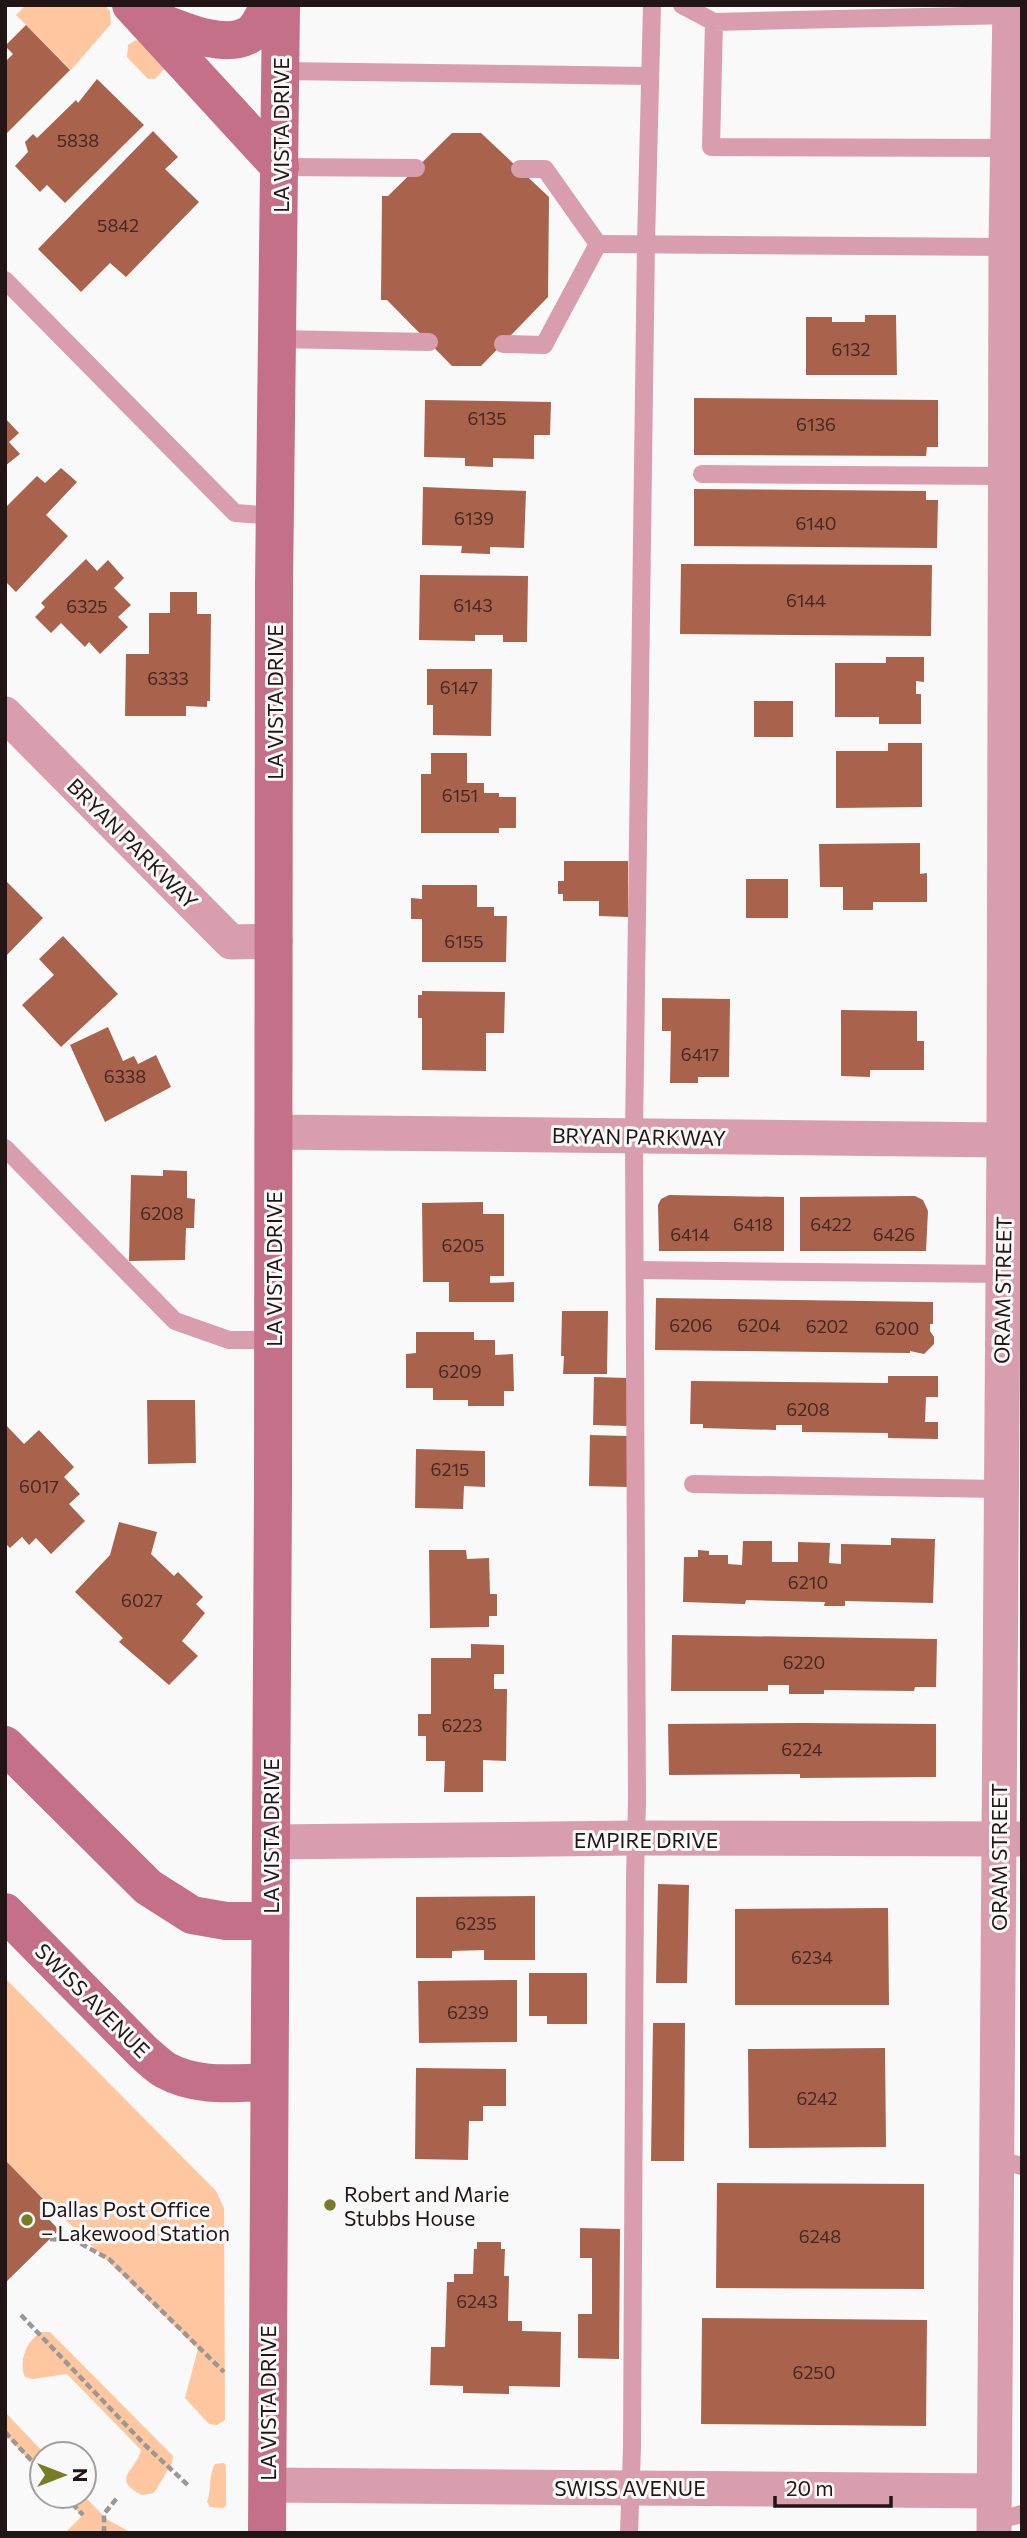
<svg xmlns="http://www.w3.org/2000/svg" width="1027" height="2538" viewBox="0 0 1027 2538" font-family="Commissioner,sans-serif">
  <style>
    .green { fill: #fec79f }
    .building { fill: #a9624b }
    .lines { fill: none; stroke-linecap: round; stroke-linejoin: round }
    .path { stroke: #9c9797; stroke-width: 4.5; stroke-dasharray: 7 3.5; stroke-linecap: butt }
    .lane { stroke: #d89ead; stroke-width: 18 }
    .street { stroke: #d89ead; stroke-width: 35 }
    .secondary { stroke: #c37088; stroke-width: 38 }
    .poi-dot { fill: #787c26; stroke: #f9f9f9; stroke-width: 2.5 }
    .labels { text-anchor: middle; dominant-baseline: central; stroke-width: 6; stroke-linejoin: round; paint-order: stroke }
    .number-label { font-size: 18px; fill: #442822 }
    .street-label { font-size: 21px; fill: #221515; stroke: #f9f9f9 }
    .poi-label { font-size: 21px; fill: #221515; stroke: #f9f9f9; text-anchor: start }
  </style>
  <rect width="100%" height="100%" fill="#f9f9f9"/>
  <g class="green">
    <path d="M26 5H105L110 11 111 24 71 70 16 15Z"/>
    <path d="M136 40 139 41 165 68 155 79H148L127 57 128 45Z"/>
    <path d="M5 1978 216 2191 224 2208 225 2420 217 2425 209 2424 185 2398 198 2349 5 2161Z"/>
    <path d="M42 2332H50L173 2456 172 2463 154 2493 142 2495C110 2479 136 2471 141 2450L67 2374 33 2379 25 2377C18 2362 27 2339 42 2332Z"/>
    <path d="M5 2412 45 2454H42V2474L5 2434Z"/>
    <path d="M224 2463 226 2466V2506L223 2508 210 2507 207 2502C212 2490 208 2475 215 2464Z"/>
    <path d="M63 2496H84L108 2520 132 2533H65L82 2516Z"/>
  </g>
  <g class="building">
    <path d="M26 25 70 70 5 135V62L13 54 5 46Z"/>
    <path d="M97 79 144 125 65 203 47 185 40 192 15 166 28 152 25 142 33 134 37 138 76 100 78 103Z"/>
    <path d="M153 131 178 157 165 169 199 202 126 277 110 263 81 292 38 249Z"/>
    <path d="M452 133H481L549 197 548 297 481 366H452L387 300H381L382 196H388Z"/>
    <path d="M865 315H896L897 375H806V317H832V322H865Z"/>
    <path d="M694 398 938 400V447H927L926 456 694 455Z"/>
    <path d="M425 400 551 402 550 435H534V459L493 458V467L465 466V458L424 457Z"/>
    <path d="M5 418 19 433 9 442 20 454 5 466Z"/>
    <path d="M61 468 77 482 46 515 68 536 16 592 5 581V508L37 476 45 483Z"/>
    <path d="M423 487 526 491 524 548 490 547V554L461 553 462 546 422 545Z"/>
    <path d="M694 489 926 491V500H938L937 548 694 546Z"/>
    <path d="M86 559 97 571 108 560 124 578 114 588 131 605 118 617 128 627 100 654 89 642 85 647 61 623 51 633 35 617 45 607 41 603Z"/>
    <path d="M681 564 932 565 931 636 680 634Z"/>
    <path d="M420 575 528 576 527 642H503V635H475V641L419 640Z"/>
    <path d="M170 592H197V614H211L210 701H207V707L186 706V716H125L126 654H149V613H170Z"/>
    <path d="M886 657H924V682L916 681V694H921V724H879V717H835V663H886Z"/>
    <path d="M427 669H492L491 736 433 735V705H427Z"/>
    <rect x="754" y="701" width="39" height="36"/>
    <path d="M888 743H922V807L836 808V751H888Z"/>
    <path d="M431 753H467V783H484V793H499V797H516V828H499V833H421V774H431Z"/>
    <path d="M920 843V874L927 873V902H873V910H843V887H820L819 844Z"/>
    <path d="M564 861H628V917L599 916V901H563V894H558V881H564Z"/>
    <rect x="746" y="879" width="42" height="39"/>
    <path d="M5 880 43 918 5 957Z"/>
    <path d="M422 885H477V907H494V916H507L506 962H422V919H411V898L422 899Z"/>
    <path d="M63 936 118 994 61 1047 22 1005 54 975 39 959Z"/>
    <path d="M422 991 505 992 504 1033H486V1071L422 1070V1018H418V995H422Z"/>
    <path d="M662 998 730 999 729 1077H698V1083H670L671 1031H662Z"/>
    <path d="M841 1010 917 1011V1041H924V1070H870V1077L841 1076Z"/>
    <path d="M108 1027 123 1061 134 1056 138 1064 156 1055 171 1087 105 1122 70 1045Z"/>
    <path d="M163 1170 187 1171V1198L195 1199 194 1228H186L185 1260 129 1261 131 1175 163 1176Z"/>
    <path d="M669 1195 784 1197V1251H659L658 1205 661 1199Z"/>
    <path d="M915 1196 923 1200 928 1211 926 1251H800V1197Z"/>
    <path d="M483 1202V1214H504V1276H490V1283L514 1282V1302H449V1282H423L422 1203Z"/>
    <path d="M656 1298 933 1302V1324H930V1331L934 1337V1344L924 1354 910 1351V1353L655 1350Z"/>
    <path d="M562 1311H608L607 1374H563L564 1356H561Z"/>
    <path d="M416 1332H474V1340H495V1355L513 1354 514 1391H504V1406H468V1400H433V1388H406V1354L416 1353Z"/>
    <path d="M888 1376H938V1397H926L925 1422H938V1439L888 1438V1433L802 1432V1425H776V1430L703 1428V1424H690L691 1381 888 1383Z"/>
    <path d="M594 1377 628 1378 627 1426 593 1425Z"/>
    <path d="M147 1400H195L196 1463 148 1464Z"/>
    <path d="M5 1424 24 1444 39 1430 74 1467 64 1477 80 1494 69 1504 85 1521 51 1554 36 1538 29 1545 22 1537 10 1548 5 1543Z"/>
    <path d="M590 1435 628 1436V1487L589 1486Z"/>
    <path d="M416 1449 485 1451V1487L464 1486 463 1509 415 1508Z"/>
    <path d="M119 1522 157 1532 151 1554 174 1576 178 1572 203 1597 196 1604 205 1613 182 1641 198 1656 169 1685 119 1642 123 1638 75 1592 110 1555Z"/>
    <path d="M891 1538 935 1539 933 1603 845 1601V1606H824L825 1602 746 1600 745 1604 683 1602 684 1557H698V1550L709 1551V1555H728V1564L742 1565 743 1541H772V1562H798V1542L830 1543 829 1563 841 1564V1544L891 1545Z"/>
    <path d="M429 1550H466L467 1559 489 1558 490 1594H497V1616H489V1627L430 1628Z"/>
    <path d="M672 1635 937 1639 936 1687H915L914 1691 824 1690V1694H789V1685H768V1691H671Z"/>
    <path d="M471 1644 504 1645V1674H494V1689H507L506 1761 483 1760V1792H444L445 1761H426V1736H418V1714H431V1658H471Z"/>
    <path d="M802 1723 936 1724V1777L800 1778V1774L669 1775 668 1724Z"/>
    <path d="M658 1884 689 1885 687 1983H656Z"/>
    <path d="M535 1896V1960H484V1950L452 1951V1958H416V1897Z"/>
    <path d="M888 1908 889 2005H735V1909Z"/>
    <path d="M529 1973H587V2024H547V2016H529Z"/>
    <path d="M517 1980V2042L419 2043 418 1981Z"/>
    <path d="M653 2023H685L684 2161H651Z"/>
    <path d="M885 2048 886 2147 749 2148 748 2049Z"/>
    <path d="M416 2068 506 2069V2106H483V2121H469L468 2160 415 2159Z"/>
    <path d="M5 2160 47 2203 40 2210 59 2230 5 2283Z"/>
    <path d="M717 2183 924 2184V2289L716 2288Z"/>
    <path d="M580 2228 620 2229 619 2359 578 2358V2314H592V2258H580Z"/>
    <path d="M477 2242H501V2249H505L504 2276H509L508 2321H522V2331L561 2332 560 2387 509 2386V2394L463 2393V2386L430 2385 431 2347H445L447 2282H454V2274H473L474 2249H477Z"/>
    <path d="M702 2318 927 2320 926 2426 701 2424Z"/>
  </g>
  <g class="lines">
    <g class="path">
      <path d="M50 2239 76 2241 109 2259 224 2372"/>
      <path d="M21 2315 146 2446 190 2487"/>
      <path d="M5 2432 42 2472"/>
      <path d="M65 2496 83 2515"/>
      <path d="M104 2533V2514L117 2498"/>
    </g>
    <g class="lane">
      <path d="M682 5 714 22"/>
      <path d="M280 71 650 76"/>
      <path d="M1008 148 711 147 714 22 1010 15"/>
      <path d="M280 167 416 168"/>
      <path d="M520 169H545L598 244"/>
      <path d="M598 244 1006 247"/>
      <path d="M5 280 235 513 275 516"/>
      <path d="M277 339 429 342"/>
      <path d="M503 344 544 345 598 244"/>
      <path d="M702 474 1006 476"/>
      <path d="M5 1148 175 1321 229 1340H272"/>
      <path d="M635 1270 1003 1274"/>
      <path d="M693 1484 1000 1489"/>
      <path d="M995 2159 1022 2166"/>
      <path d="M994 2521 1022 2514"/>
      <path d="M629 2533 632 2447 635 1877 637 1801 634 1136 646 243 652 5"/>
    </g>
    <g class="street">
      <path d="M5 714 231 942 275 941"/>
      <path d="M273 1132 1004 1140"/>
      <path d="M270 1842 636 1838 1022 1839"/>
      <path d="M267 2485 994 2491"/>
      <path d="M994 2533 1004 1140 1006 247 1010 5"/>
    </g>
    <g class="secondary">
      <path d="M131 5 280 167"/>
      <path d="M145 16C173 26 224 53 252 33 259 27 265 13 270 5"/>
      <path d="M5 1745 148 1887 192 1915 226 1921H269"/>
      <path d="M5 1912 143 2052C150 2058 157 2065 165 2070 197 2088 234 2083 269 2082"/>
      <path d="M267 2533 273 1488 274 585 281 5"/>
    </g>
  </g>
  <g class="poi-dot">
    <circle cx="330" cy="2205" r="7"/>
    <circle cx="27" cy="2220" r="7"/>
  </g>
  <g class="labels">
    <g class="number-label">
      <text x="78" y="140">5838</text>
      <text x="118" y="225">5842</text>
      <text x="851" y="349">6132</text>
      <text x="487" y="418">6135</text>
      <text x="816" y="424">6136</text>
      <text x="474" y="518">6139</text>
      <text x="816" y="523">6140</text>
      <text x="806" y="600">6144</text>
      <text x="473" y="605">6143</text>
      <text x="87" y="606">6325</text>
      <text x="168" y="678">6333</text>
      <text x="459" y="687">6147</text>
      <text x="460" y="795">6151</text>
      <text x="464" y="941">6155</text>
      <text x="700" y="1054">6417</text>
      <text x="125" y="1076">6338</text>
      <text x="162" y="1213">6208</text>
      <text x="753" y="1224">6418</text>
      <text x="831" y="1224">6422</text>
      <text x="690" y="1234">6414</text>
      <text x="894" y="1234">6426</text>
      <text x="463" y="1245">6205</text>
      <text x="691" y="1325">6206</text>
      <text x="759" y="1325">6204</text>
      <text x="827" y="1326">6202</text>
      <text x="897" y="1328">6200</text>
      <text x="460" y="1371">6209</text>
      <text x="808" y="1409">6208</text>
      <text x="450" y="1469">6215</text>
      <text x="39" y="1486">6017</text>
      <text x="808" y="1582">6210</text>
      <text x="142" y="1600">6027</text>
      <text x="804" y="1662">6220</text>
      <text x="462" y="1725">6223</text>
      <text x="802" y="1749">6224</text>
      <text x="476" y="1923">6235</text>
      <text x="812" y="1957">6234</text>
      <text x="468" y="2012">6239</text>
      <text x="817" y="2098">6242</text>
      <text x="820" y="2236">6248</text>
      <text x="477" y="2301">6243</text>
      <text x="814" y="2372">6250</text>
    </g>
    <g class="street-label">
      <text transform="translate(280 135) rotate(-90)">LA VISTA DRIVE</text>
      <text transform="translate(274 702) rotate(-90)">LA VISTA DRIVE</text>
      <text transform="translate(133 843) rotate(45)">BRYAN PARKWAY</text>
      <text transform="translate(639 1136) rotate(1)">BRYAN PARKWAY</text>
      <text transform="translate(273 1269) rotate(-90)">LA VISTA DRIVE</text>
      <text transform="translate(1002 1290) rotate(-89)">ORAM STREET</text>
      <text transform="translate(270 1836) rotate(-90)">LA VISTA DRIVE</text>
      <text x="646" y="1839">EMPIRE DRIVE</text>
      <text transform="translate(998 1857) rotate(-90)">ORAM STREET</text>
      <text transform="translate(93 2000) rotate(45)">SWISS AVENUE</text>
      <text transform="translate(267 2403) rotate(-90)">LA VISTA DRIVE</text>
      <text x="630" y="2487">SWISS AVENUE</text>
    </g>
    <g class="poi-label">
      <text x="344" y="2193">Robert and Marie<tspan x="344" dy="24">Stubbs House</tspan></text>
      <text x="41" y="2208">Dallas Post Office<tspan x="41" dy="24">– Lakewood Station</tspan></text>
    </g>
  </g>
  <rect width="1027" height="2538" fill="none" stroke="#221515" stroke-width="14"/>
  <g transform="translate(63 2475) rotate(90)"><circle r="33" fill="#f9f9f9" stroke="#a39e9e" stroke-width="2"/>
  <path d="M0-5L12 26L0 18L-12 26Z" fill="#787c26"/>
  <text y="-10" font-size="19" font-weight="bold" text-anchor="middle" fill="#221515">N</text>
  </g>
  <path d="M775 2496v10h116v-10" fill="none" stroke="#221515" stroke-width="3.5"/>
  <text x="786" y="2496" font-size="21" fill="#221515" stroke="#f9f9f9" stroke-width="5" paint-order="stroke">20 m</text>
</svg>
